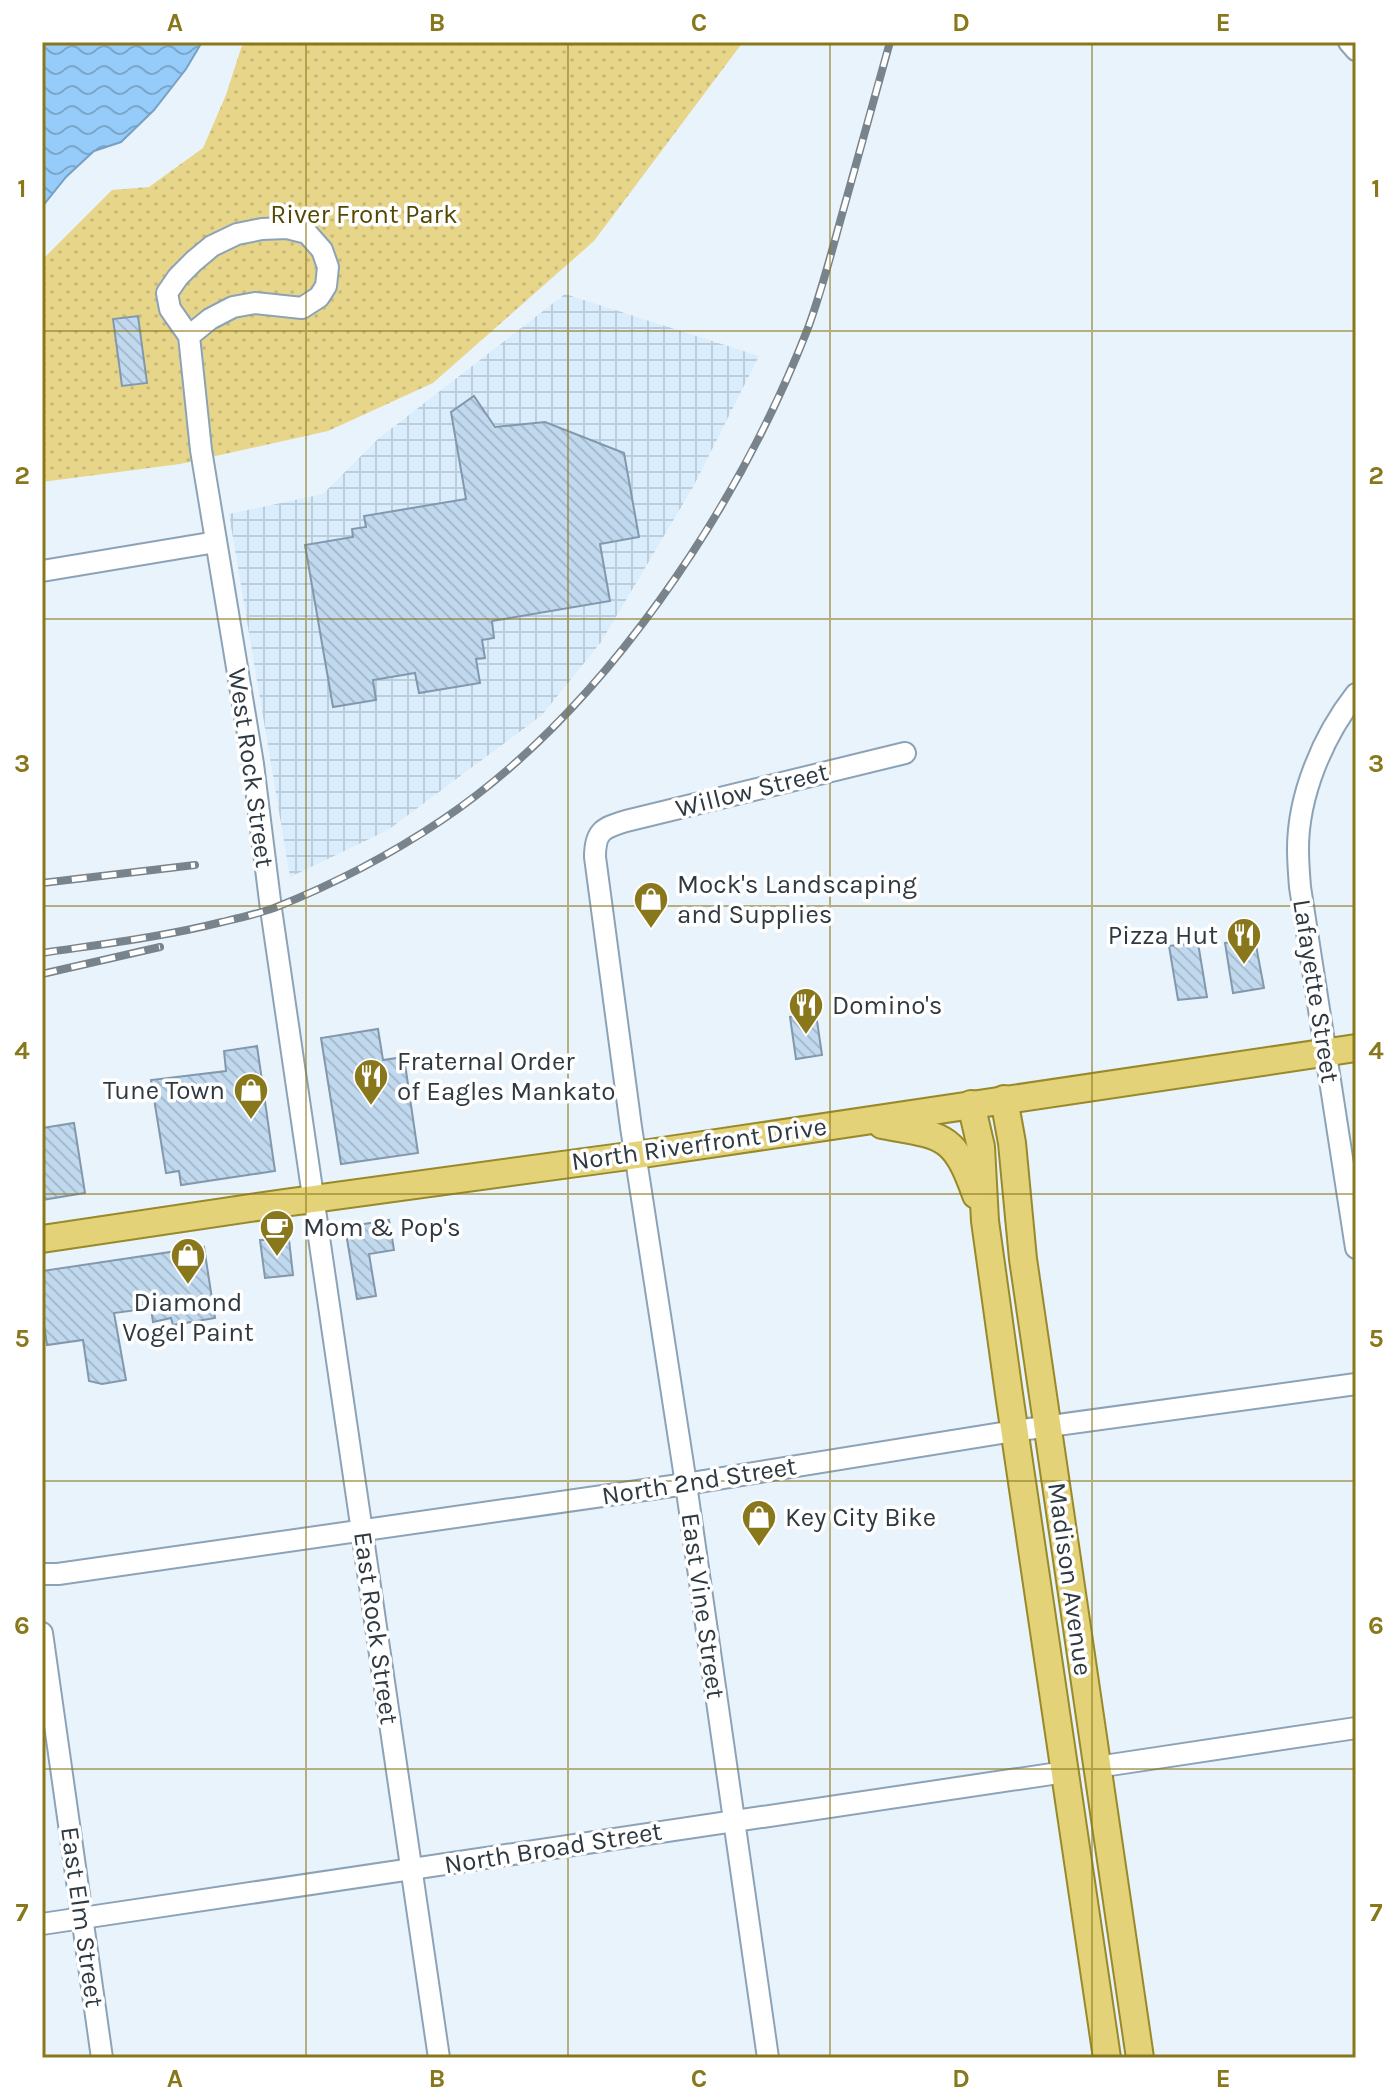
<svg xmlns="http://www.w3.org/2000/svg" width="1398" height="2100" viewBox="0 0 1398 2100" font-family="Karla,sans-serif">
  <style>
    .industrial { fill: url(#industrial-grid) }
    .park { fill: url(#park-dots) }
    .water { fill: url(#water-waves); stroke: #77a0c2; stroke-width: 2 }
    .building { fill: url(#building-back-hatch); stroke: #8298ac; stroke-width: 2 }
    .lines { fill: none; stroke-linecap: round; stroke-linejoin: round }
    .minor-casing { stroke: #8ca3b7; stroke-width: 24 }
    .major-casing { stroke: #98892a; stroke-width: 30 }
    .minor { stroke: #fff; stroke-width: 20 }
    .major { stroke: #e3d277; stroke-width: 26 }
    .rail-casing { stroke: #79838b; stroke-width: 8 }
    .rail { stroke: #fff; stroke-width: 5; stroke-dasharray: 15; stroke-linecap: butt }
    .grid { fill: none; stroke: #89771b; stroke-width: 2; stroke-opacity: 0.55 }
    .labels { text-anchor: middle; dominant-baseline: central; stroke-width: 7; stroke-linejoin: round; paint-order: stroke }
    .park-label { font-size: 26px; fill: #554803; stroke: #fff }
    .street-label { font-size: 26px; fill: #2f3941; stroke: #fff }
    .poi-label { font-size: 26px; fill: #2f3941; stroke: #fff; text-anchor: start }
    .neatline { fill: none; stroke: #89771b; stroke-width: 3 }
    .grid-label { font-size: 26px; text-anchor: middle; font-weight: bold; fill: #89771b }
  </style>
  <defs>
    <pattern id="industrial-grid" width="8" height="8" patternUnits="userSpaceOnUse" patternTransform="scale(2)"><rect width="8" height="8" fill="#daedfd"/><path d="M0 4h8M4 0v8" fill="none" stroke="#bbccda"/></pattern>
    <pattern id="park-dots" width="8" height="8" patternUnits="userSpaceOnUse" patternTransform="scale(2)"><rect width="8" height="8" fill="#e7d68a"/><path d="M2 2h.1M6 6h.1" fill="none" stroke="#c6b878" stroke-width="1.8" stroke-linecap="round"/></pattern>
    <pattern id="water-waves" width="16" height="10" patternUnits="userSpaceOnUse" patternTransform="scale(2)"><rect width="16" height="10" fill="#96ccf9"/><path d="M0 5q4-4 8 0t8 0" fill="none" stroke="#7ba7cb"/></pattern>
    <pattern id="building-back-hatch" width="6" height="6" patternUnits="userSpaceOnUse" patternTransform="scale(2)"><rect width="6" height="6" fill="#c1d9ee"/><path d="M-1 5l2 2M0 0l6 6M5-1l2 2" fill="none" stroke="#a6bbcd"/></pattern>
  </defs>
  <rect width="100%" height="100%" fill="#e9f3fc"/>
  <path class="industrial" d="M565 294 759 356 693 487 601 642 542 715 388 830 290 877 229 514 323 494 378 439Z"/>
  <path class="park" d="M243 42H743L594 241 433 383 328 431 180 464 42 482V260L112 190 149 187 203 148 226 95Z"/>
  <path class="water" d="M42 42H202L186 69 154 110 121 142 94 151 66 177 42 207Z"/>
  <g class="building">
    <path d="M138 316 147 383 122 386 113 319Z"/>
    <path d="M474 396 495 427 545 422 624 453 639 537 600 544 610 601 492 621 494 638 482 640 485 658 476 659 480 683 419 693 415 673 373 680 376 700 333 707 305 545 353 537 352 529 366 527 364 516 466 499 451 412Z"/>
    <path d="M1255 940 1264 988 1233 993 1225 943Z"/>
    <path d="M1198 943 1207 997 1178 1000 1169 946Z"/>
    <path d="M816 1014 822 1055 796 1059 790 1017Z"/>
    <path d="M378 1029 383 1060 404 1057 418 1153 341 1164 321 1038Z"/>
    <path d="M257 1046 275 1171 181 1185 179 1171 166 1173 151 1080 226 1071 224 1051Z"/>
    <path d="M74 1123 85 1193 42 1200V1128Z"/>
    <path d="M389 1220 394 1250 369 1254 376 1296 357 1299 345 1227Z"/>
    <path d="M288 1231 293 1275 265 1278 260 1240H268L267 1234Z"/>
    <path d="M204 1247 215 1318 173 1325 171 1318 153 1322 151 1308 114 1313 126 1380 102 1384 89 1381 83 1340 47 1345 42 1311V1271Z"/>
  </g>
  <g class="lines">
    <g class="minor-casing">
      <g id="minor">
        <path d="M1349 42 1356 50"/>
        <path d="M189 336 170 309 167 293 178 277 194 261 212 246 237 234 262 229 287 228 307 233 322 250 328 267 326 286 319 297 302 308 255 303 233 307 210 319 189 336 201 450 253 764 271 909 439 2058"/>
        <path d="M42 571 216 542"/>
        <path d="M1356 694C1323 736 1298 795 1298 849 1298 862 1299 874 1300 887L1356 1248"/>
        <path d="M42 1574H58L686 1484 1014 1431 1356 1384"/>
        <path d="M42 1633 102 2058"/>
        <path d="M1097 1767 1356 1728"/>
        <path d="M42 1924 1065 1772"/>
        <path d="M768 2058 686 1484 631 1127 595 857C595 831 603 828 626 821L905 753"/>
      </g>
    </g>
    <g class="major-casing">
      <g id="major">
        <path d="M1004 1099 1012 1143 1023 1259 1140 2058"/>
        <path d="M971 1104 981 1147 985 1221 1009 1394 1107 2058"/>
        <path d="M882 1125C943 1136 954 1133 976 1195"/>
        <path d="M42 1239 284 1203 636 1155 1356 1048"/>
      </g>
    </g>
    <use href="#minor" class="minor"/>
    <use href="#major" class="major"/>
    <g class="rail-casing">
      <g id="rail">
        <path d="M42 883 195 865"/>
        <path d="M42 953C102 944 163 937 222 922 239 918 257 914 274 908 332 885 390 855 442 820 604 711 738 508 808 328 822 290 832 250 843 211 859 155 874 98 890 42"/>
        <path d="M42 974 160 947"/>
      </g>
    </g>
    <use href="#rail" class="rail"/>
  </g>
  <path class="grid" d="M306 42V2058M568 42V2058M830 42V2058M1092 42V2058M42 331H1356M42 619H1356M42 906H1356M42 1194H1356M42 1481H1356M42 1769H1356"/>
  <defs>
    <g id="shop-pin" transform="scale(1.8)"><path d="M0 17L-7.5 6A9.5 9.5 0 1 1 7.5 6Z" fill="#89771b" stroke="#fff"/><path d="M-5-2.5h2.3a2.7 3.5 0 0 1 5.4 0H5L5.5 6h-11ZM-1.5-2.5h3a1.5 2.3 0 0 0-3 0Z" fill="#fff"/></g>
    <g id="restaurant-pin" transform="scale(1.8)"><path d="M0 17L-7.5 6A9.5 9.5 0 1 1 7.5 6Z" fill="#89771b" stroke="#fff"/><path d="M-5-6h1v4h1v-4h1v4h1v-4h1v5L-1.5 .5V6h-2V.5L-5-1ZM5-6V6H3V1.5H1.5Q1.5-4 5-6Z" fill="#fff"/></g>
    <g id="cafe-pin" transform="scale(1.8)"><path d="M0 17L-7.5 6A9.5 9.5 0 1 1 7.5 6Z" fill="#89771b" stroke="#fff"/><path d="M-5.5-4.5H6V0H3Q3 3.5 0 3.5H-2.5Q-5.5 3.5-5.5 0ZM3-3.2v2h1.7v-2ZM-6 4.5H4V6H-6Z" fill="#fff"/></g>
  </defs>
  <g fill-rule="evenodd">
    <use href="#shop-pin" x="651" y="899"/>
    <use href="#restaurant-pin" x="1244" y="935"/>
    <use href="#restaurant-pin" x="806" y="1005"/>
    <use href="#restaurant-pin" x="371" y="1076"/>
    <use href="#shop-pin" x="251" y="1090"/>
    <use href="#cafe-pin" x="277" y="1227"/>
    <use href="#shop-pin" x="188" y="1255"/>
    <use href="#shop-pin" x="759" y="1517"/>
  </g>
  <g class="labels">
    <g class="park-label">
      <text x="364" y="214">River Front Park</text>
    </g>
    <g class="street-label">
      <text transform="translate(251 768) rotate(82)">West Rock Street</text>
      <text transform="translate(752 790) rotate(-14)">Willow Street</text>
      <text transform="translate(1316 991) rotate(81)">Lafayette Street</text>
      <text transform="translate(699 1144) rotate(-8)">North Riverfront Drive</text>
      <text transform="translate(699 1481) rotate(-9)">North 2nd Street</text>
      <text transform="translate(1070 1579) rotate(82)">Madison Avenue</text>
      <text transform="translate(703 1606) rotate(82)">East Vine Street</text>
      <text transform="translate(376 1628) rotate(82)">East Rock Street</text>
      <text transform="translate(553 1848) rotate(-9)">North Broad Street</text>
      <text transform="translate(82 1917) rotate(82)">East Elm Street</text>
    </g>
    <g class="poi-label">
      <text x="677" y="884">Mock's Landscaping<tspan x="677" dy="30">and Supplies</tspan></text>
      <text x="1218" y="935" text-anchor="end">Pizza Hut</text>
      <text x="832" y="1005">Domino's</text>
      <text x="397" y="1061">Fraternal Order<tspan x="397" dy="30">of Eagles Mankato</tspan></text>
      <text x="225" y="1090" text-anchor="end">Tune Town</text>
      <text x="303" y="1227">Mom &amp; Pop's</text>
      <text x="188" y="1302" text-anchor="middle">Diamond<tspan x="188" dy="30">Vogel Paint</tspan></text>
      <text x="785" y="1517">Key City Bike</text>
    </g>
  </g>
  <rect width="1398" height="2100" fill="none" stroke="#ffffff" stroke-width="88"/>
  <rect x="44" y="44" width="1310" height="2012" class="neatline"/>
  <g class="grid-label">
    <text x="175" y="31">A</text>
    <text x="437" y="31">B</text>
    <text x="699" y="31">C</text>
    <text x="961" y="31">D</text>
    <text x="1223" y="31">E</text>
    <text x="22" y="197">1</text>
    <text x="1376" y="197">1</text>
    <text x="22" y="484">2</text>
    <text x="1376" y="484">2</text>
    <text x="22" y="772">3</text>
    <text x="1376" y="772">3</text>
    <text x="22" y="1059">4</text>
    <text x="1376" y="1059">4</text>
    <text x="22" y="1347">5</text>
    <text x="1376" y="1347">5</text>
    <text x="22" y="1634">6</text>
    <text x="1376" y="1634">6</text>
    <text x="22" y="1921">7</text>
    <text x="1376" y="1921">7</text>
    <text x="175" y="2087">A</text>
    <text x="437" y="2087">B</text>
    <text x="699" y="2087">C</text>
    <text x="961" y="2087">D</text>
    <text x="1223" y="2087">E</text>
  </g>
</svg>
